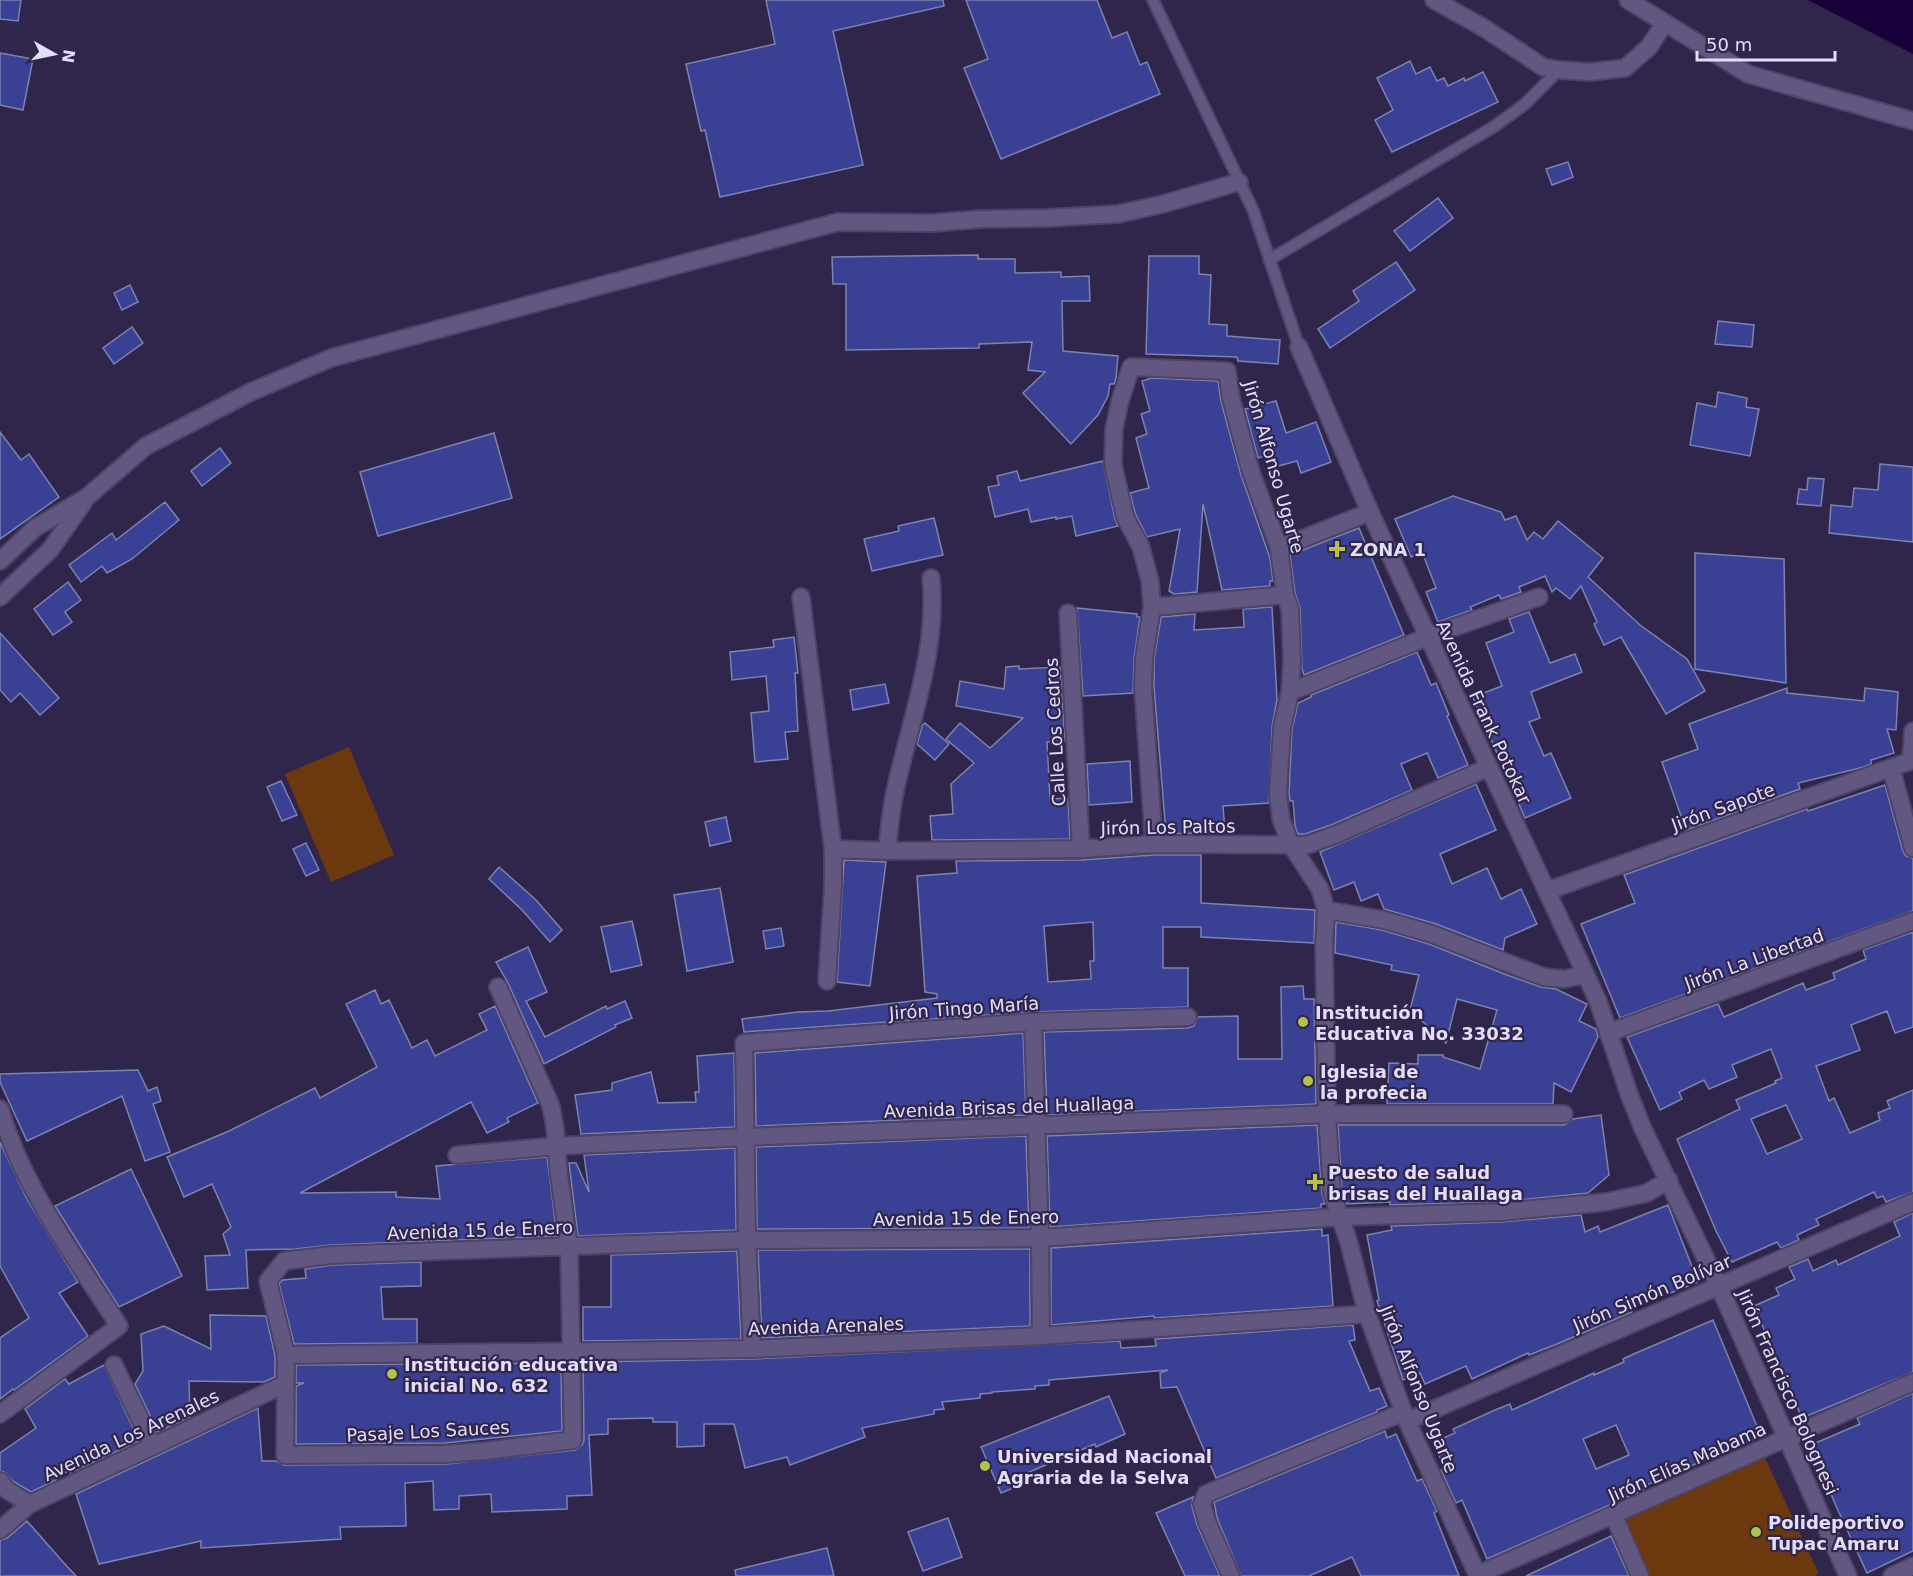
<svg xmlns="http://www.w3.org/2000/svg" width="1913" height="1576" viewBox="0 0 1913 1576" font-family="'DejaVu Sans',sans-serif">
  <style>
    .green { fill: #6c390e }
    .water { fill: #19003a }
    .building { fill: #3a4194; stroke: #7b84b0; stroke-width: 1.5; fill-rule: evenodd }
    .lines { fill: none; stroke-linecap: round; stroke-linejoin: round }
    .service-casing { stroke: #4e4364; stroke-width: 14 }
    .minor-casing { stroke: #4e4364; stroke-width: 20 }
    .service { stroke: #615781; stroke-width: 10 }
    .minor { stroke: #615781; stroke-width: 16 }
    .poi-dot { fill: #b4c24a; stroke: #30254b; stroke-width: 2 }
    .labels { text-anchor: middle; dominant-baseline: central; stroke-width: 4.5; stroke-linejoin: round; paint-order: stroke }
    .street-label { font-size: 18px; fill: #e3def7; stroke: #30254b }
    .poi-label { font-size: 18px; font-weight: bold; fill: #e3def7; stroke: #30254b; text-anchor: start }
  </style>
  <rect width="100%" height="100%" fill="#30254b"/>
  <g class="green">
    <path d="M349 747 394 855 331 882 285 774Z"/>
    <path d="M1765 1458 1819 1574 1815 1576H1639L1616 1524Z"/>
  </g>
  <path class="water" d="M1808 0H1913V54Z"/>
  <g class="building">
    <path d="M0 0H21L18 21 0 19Z"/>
    <path d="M766 0H943L944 6 833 31 863 165 720 197 705 130 701 131 686 64 775 44Z"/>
    <path d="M966 0H1097L1112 38 1127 32 1140 65 1147 62 1160 94 1001 159 964 68 988 59Z"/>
    <path d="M0 53 33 59 23 110 0 105Z"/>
    <path d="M1410 61 1416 74 1430 67 1437 81 1444 78 1448 86 1464 78 1465 81 1483 72 1498 102 1392 152 1375 120 1393 110 1377 78Z"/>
    <path d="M1568 162 1573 177 1552 185 1546 169Z"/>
    <path d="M1438 198 1453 218 1410 251 1394 231Z"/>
    <path d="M978 255V259H1015V273L1061 272V277L1089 276 1090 301H1062L1063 351 1118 356 1116 378 1114 384H1110L1108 396 1098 415 1071 444 1023 393 1045 372 1028 370 1032 342 979 344V348L846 350V284H833L832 257Z"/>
    <path d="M1149 256H1199V274L1211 275 1209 324 1227 325V336L1280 340 1278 364 1238 361 1237 357 1146 354Z"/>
    <path d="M1396 262 1415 290 1330 348 1318 329 1359 301 1353 291Z"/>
    <path d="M130 285 138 302 122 310 114 293Z"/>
    <path d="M1718 321 1754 325 1752 347 1715 344Z"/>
    <path d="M132 327 143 343 114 364 103 348Z"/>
    <path d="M1152 378 1218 381 1221 401 1241 475 1270 558 1273 581H1270V586L1222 590 1203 504 1197 592 1174 594 1169 591 1180 529 1147 537 1135 513 1130 493 1149 488 1136 438 1147 434 1141 414 1150 411 1142 381Z"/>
    <path d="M1718 392 1747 398 1746 407 1759 409 1750 456 1690 445 1697 403 1716 407Z"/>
    <path d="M1276 401 1286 433 1316 422 1331 462 1301 473 1297 461 1274 467 1271 454 1258 458 1245 409Z"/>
    <path d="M0 432 21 460 29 454 59 497 0 539Z"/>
    <path d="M494 433 512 498 378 536 360 472Z"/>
    <path d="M220 448 231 463 202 486 191 471Z"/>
    <path d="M1103 461 1115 519 1118 526 1076 536 1072 516 1056 519V517L1031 522 1028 509 995 517 988 487 999 485 997 476 1017 471 1020 481Z"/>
    <path d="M1880 464 1913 467V542L1829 533 1831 505 1852 507 1854 488 1878 490Z"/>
    <path d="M1808 478 1824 479 1821 506 1797 504 1799 489 1807 490Z"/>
    <path d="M1453 496 1501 512 1505 520 1516 516 1527 540 1534 532 1543 539 1558 521 1603 558 1588 577 1640 625 1687 659 1705 691 1666 714 1621 637 1604 645 1594 624 1597 622 1581 586 1570 599 1556 588 1552 592 1545 576 1519 587 1521 592 1501 599 1499 595 1470 607 1472 610 1438 622 1426 592 1436 588 1422 552 1411 557 1395 519Z"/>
    <path d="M165 502 179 520 132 559 107 573 102 566 81 582 69 565 112 533 116 540Z"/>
    <path d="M934 518 943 555 872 571 864 539 899 531 898 526Z"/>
    <path d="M1359 528 1404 635 1304 675 1302 669 1300 608 1295 593 1290 555Z"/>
    <path d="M1695 553 1784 559 1786 683 1695 669Z"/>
    <path d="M68 582 81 600 65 612 72 622 53 635 34 609Z"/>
    <path d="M1272 607 1277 700 1272 727 1269 803 1223 806 1225 832 1166 834 1154 687V660L1161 617 1195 614 1194 630 1244 627 1243 609Z"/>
    <path d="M1077 608 1137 614V617H1140L1134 659 1133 693 1083 696Z"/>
    <path d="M1529 612 1550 663 1575 654 1582 672 1531 692 1540 718 1529 722 1544 756 1551 753 1571 798 1525 818 1490 737 1488 738 1473 697 1502 686 1486 643 1514 632 1509 619Z"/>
    <path d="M0 633 59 698 40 715 20 693 11 702 0 690Z"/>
    <path d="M794 637 798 673H795L798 731 785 732 788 759 755 762 751 713 769 711 766 676 732 680 730 652 774 647 773 640Z"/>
    <path d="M1417 652 1431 685 1436 683 1449 715 1447 716 1468 765 1438 778 1427 753 1401 764 1412 790 1331 825 1305 834H1298L1295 826 1293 801H1290L1289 793 1292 729 1298 703 1311 697V695Z"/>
    <path d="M1019 666V669L1060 667 1065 741 1047 742 1050 799 1068 798 1070 839 932 840 930 816 953 814 951 784 974 763 946 739 960 723 990 748 1023 718 956 706 960 681 1004 689 1006 667Z"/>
    <path d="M885 684 889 703 853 710 850 690Z"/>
    <path d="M1787 688V693L1864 701 1865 688 1898 692 1896 730 1887 729 1894 753 1871 760V764L1864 767 1798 783 1800 789 1686 830 1662 762 1698 749 1689 724Z"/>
    <path d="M925 723 949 744 935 760 917 744 922 726Z"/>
    <path d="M1130 761 1132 802 1089 805 1087 764Z"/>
    <path d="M281 781 297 815 282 821 267 787Z"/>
    <path d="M1476 784 1496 830 1440 854 1452 884 1487 868 1501 899 1521 889 1537 924 1505 938 1503 950 1436 924 1384 909 1378 894 1361 901 1354 882 1334 890 1320 852Z"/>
    <path d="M1885 785 1903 851 1906 856 1913 858V911L1620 1018 1581 924 1635 903 1624 875 1807 809 1808 811Z"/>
    <path d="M726 817 731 841 710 846 705 822Z"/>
    <path d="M306 843 319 870 306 876 293 849Z"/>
    <path d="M1154 855H1201V903L1315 910 1314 943 1201 937V927H1163V968H1188V1007L1032 1012 744 1032 742 1019 798 1012 828 1011 937 998V994L925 992 917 876 957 873 956 861 1081 860ZM1093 922 1094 961H1090L1091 979 1048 982 1044 926Z"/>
    <path d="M844 860 886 862 870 986 837 982Z"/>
    <path d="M499 867 536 900 562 930 550 942 523 911 489 879Z"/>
    <path d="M720 888 733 962 687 971 674 895Z"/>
    <path d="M632 921 642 965 611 972 601 927Z"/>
    <path d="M1336 922 1382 930 1429 944 1507 975 1541 987 1556 989 1587 1004 1579 1021 1596 1029 1598 1037 1571 1092 1554 1083 1553 1104H1387L1389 1063 1418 1064V1055H1443V1057L1480 1069 1497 1010 1457 999 1446 1043 1410 1010 1419 975 1391 970 1392 965 1335 953Z"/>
    <path d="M781 928 784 946 766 949 763 931Z"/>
    <path d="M1913 932V1027L1895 1033 1887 1011 1851 1025 1860 1050 1816 1066 1829 1101 1834 1098 1850 1133 1880 1120 1878 1113 1890 1108 1887 1101 1913 1090V1192L1886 1202 1883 1196 1877 1198 1874 1192 1816 1219 1819 1225 1797 1235 1799 1240 1781 1248 1777 1242 1732 1262 1716 1231 1677 1139 1740 1109 1736 1100 1776 1083 1775 1081 1782 1078 1771 1049 1732 1065 1737 1077 1709 1089 1704 1080 1679 1092 1682 1099 1660 1110 1627 1037 1718 1004 1724 1017 1803 983 1806 990 1835 979 1833 973 1866 959 1863 950ZM1786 1105 1802 1139 1767 1154 1751 1119Z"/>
    <path d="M528 947 547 992 526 1001 545 1037 606 1006 607 1009 625 1001 632 1018 615 1025 616 1027 544 1064 508 983 496 962Z"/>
    <path d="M1303 986 1304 999H1314L1316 1104 1047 1115 1044 1032 1188 1028 1194 1026 1198 1017 1238 1016V1059H1282L1281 987Z"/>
    <path d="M375 990 381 1004 389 1000 412 1048 427 1040 435 1056 487 1030 479 1014 495 1006 538 1103 507 1118 509 1122 487 1133 471 1102 300 1193 396 1192V1197L440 1199 436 1166 547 1157 557 1236 331 1245 296 1249 246 1250 248 1288 207 1290 205 1256 230 1255 223 1234 231 1227 212 1184 184 1197 167 1157 229 1131 315 1088 320 1098 377 1067 346 1004Z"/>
    <path d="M1023 1033 1026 1115 756 1126 755 1053Z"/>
    <path d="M734 1053 735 1127 581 1134 575 1095 612 1090V1083L651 1072 658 1103 696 1102 695 1092H699L697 1056Z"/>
    <path d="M138 1070 148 1091 157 1087 161 1101 153 1104 170 1152 145 1161 122 1096 27 1141 0 1082V1074Z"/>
    <path d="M1601 1115 1609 1175 1588 1193 1500 1202 1390 1205V1202L1347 1204 1342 1191 1338 1125H1564L1573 1119Z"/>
    <path d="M1317 1125 1322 1194 1325 1204H1321V1208L1050 1227 1047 1136Z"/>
    <path d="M1026 1136 1029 1228 757 1229 756 1147Z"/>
    <path d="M0 1142 27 1199 78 1282 59 1293 88 1336 14 1390 13 1389 0 1399V1338L29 1318 0 1266Z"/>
    <path d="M735 1148 736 1230 578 1236 569 1163H576L589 1192 584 1155Z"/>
    <path d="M131 1169 182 1276 119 1307 55 1206Z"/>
    <path d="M1668 1205 1698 1282 1668 1294 1665 1287 1628 1302 1632 1312 1557 1344 1529 1355 1528 1353 1472 1379 1466 1366 1425 1384 1420 1373 1403 1380 1377 1301 1379 1300 1367 1235 1392 1230 1391 1226 1501 1222 1581 1215 1585 1232 1598 1226 1600 1232Z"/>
    <path d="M1913 1213V1372L1802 1418 1754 1306 1779 1295 1776 1288 1795 1279 1789 1267 1808 1259 1813 1271 1836 1260 1838 1265 1900 1236 1894 1222Z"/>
    <path d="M1322 1229V1236L1328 1235 1333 1306 1154 1318V1316L1051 1325V1248Z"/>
    <path d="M1030 1249V1326L762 1338 758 1250Z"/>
    <path d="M737 1251 741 1339 583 1341V1307H611V1255Z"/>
    <path d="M421 1262V1286L381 1287 383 1319H417V1343L294 1344 279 1284 282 1280 306 1278 305 1269 332 1265Z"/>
    <path d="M210 1315 266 1316 275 1356V1377L264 1382 189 1381 190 1417 158 1432 135 1384 143 1371 141 1334 164 1326 211 1349Z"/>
    <path d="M1713 1320 1761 1436 1644 1486 1646 1489 1487 1559 1462 1500 1456 1503 1441 1470 1445 1469 1436 1448 1439 1440 1455 1433 1453 1429 1495 1410 1510 1404 1512 1410 1594 1373V1375L1624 1362 1623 1359 1636 1353ZM1616 1425 1629 1455 1596 1469 1583 1439Z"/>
    <path d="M1353 1325 1355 1340 1349 1341 1370 1391 1379 1388 1387 1406 1377 1410V1412L1216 1478 1177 1387 1161 1388 1160 1373 1168 1370 1049 1380V1385L1035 1386V1389L992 1392V1393L980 1394V1398L942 1402 944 1409 934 1410V1414L862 1428 865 1437 790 1465 787 1457 745 1468 734 1424H704V1446L677 1447V1422H653V1418L608 1419V1434L589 1435 592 1495 567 1496V1509L492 1512 491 1494 459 1496V1509L434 1510 433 1481 405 1483 406 1526 340 1527 341 1539 201 1548V1541L99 1564 76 1494 258 1408 262 1461H277L284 1465 446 1464 575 1450 582 1445 584 1440 583 1362 752 1359 1120 1341 1121 1348 1156 1346 1155 1339Z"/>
    <path d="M540 1362V1364L561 1365 562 1431 445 1443 296 1444V1386L304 1383H296V1365L417 1364H453V1366H502V1364Z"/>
    <path d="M104 1365 139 1441 70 1473 69 1470 54 1481 31 1492 14 1482 4 1472 0 1471V1453L36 1428 25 1409 65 1379 69 1384Z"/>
    <path d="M1913 1393V1551L1867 1573 1836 1506 1813 1450V1444L1860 1424 1857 1418Z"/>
    <path d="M1109 1396 1125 1434 1096 1447 1095 1444 1027 1473 1030 1481 1001 1493 981 1447Z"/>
    <path d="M1385 1431 1387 1438 1396 1434 1417 1481 1422 1479 1437 1511 1434 1513 1459 1576H1361L1352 1557 1309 1576H1241L1217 1518 1214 1502Z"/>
    <path d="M1193 1497 1192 1507 1197 1525 1220 1576H1185L1156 1513Z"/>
    <path d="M948 1518 962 1557 923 1571 908 1532Z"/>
    <path d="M27 1521 63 1562 76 1576H0V1540L7 1538Z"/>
    <path d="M1611 1536 1629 1576H1526Z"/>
    <path d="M827 1548 834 1576H736L735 1570Z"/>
  </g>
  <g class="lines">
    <g class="service-casing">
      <g id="service">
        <path d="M1153 0 1253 210 1299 347"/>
        <path d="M1269 260 1495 126 1525 104 1559 70"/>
      </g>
    </g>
    <g class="minor-casing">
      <g id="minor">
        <path d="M1434 0 1484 28 1543 67 1559 70 1590 72 1625 68 1649 47 1665 23"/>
        <path d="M1628 0 1748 74 1913 121"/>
        <path d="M1299 347 1370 512 1598 1001 1629 1094 1643 1129 1719 1286 1848 1576"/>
        <path d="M1279 548 1370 512"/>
        <path d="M0 561 35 528 87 497 146 446 251 392 331 358 838 222 932 223 981 219 1046 218 1118 214 1163 204 1239 182"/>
        <path d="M0 597 50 550 83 503"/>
        <path d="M801 597 833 849V886L827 981"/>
        <path d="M1152 607 1285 595"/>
        <path d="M1068 613 1081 849"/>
        <path d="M1290 692 1427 637 1539 597"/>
        <path d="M1911 760 1913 731"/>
        <path d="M1891 768 1913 848"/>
        <path d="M1154 844 1143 687 1144 659 1152 607 1150 581 1141 547 1125 517 1113 464 1114 429 1120 401 1131 367 1227 371 1231 398 1251 472 1279 548 1285 595 1290 609 1292 661 1290 692 1282 728 1278 793 1281 819 1291 845 1320 889 1326 910 1324 945 1327 1114 1332 1193 1349 1243 1367 1314 1387 1368 1407 1421 1478 1576"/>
        <path d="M833 849 887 851 1081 849 1154 844 1307 845 1335 835 1487 768"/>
        <path d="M887 851C889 830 891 808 896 787 911 718 938 650 931 578"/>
        <path d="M1547 891 1913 760"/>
        <path d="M1326 910 1384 920 1432 934 1544 977 1564 979 1585 975"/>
        <path d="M498 987 551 1106 555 1128 559 1175 569 1246 573 1440 485 1451 445 1454 285 1455 286 1355 268 1281 284 1261 331 1255 747 1240 1040 1238 1339 1217 1501 1212 1606 1202 1647 1193 1669 1180"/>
        <path d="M1033 1022 1040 1238 1041 1336"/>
        <path d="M1608 1033 1913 921"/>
        <path d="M0 1109C23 1188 75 1257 119 1326L0 1414"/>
        <path d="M457 1155 557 1146 746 1137 1327 1114H1564"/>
        <path d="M752 1349 747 1240 744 1043 1033 1022 1188 1017"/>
        <path d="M286 1355 752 1349 1041 1336 1367 1314"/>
        <path d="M114 1365 153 1446"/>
        <path d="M1407 1421 1913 1202"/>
        <path d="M0 1481 7 1490 30 1504"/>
        <path d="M1614 1516 1640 1576"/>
        <path d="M0 1530 30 1504 285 1384"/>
        <path d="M1477 1575 1913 1382"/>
        <path d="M1231 1576 1207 1522 1202 1504 1206 1494 1404 1412"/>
        <path d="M1892 1576 1913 1566"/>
      </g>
    </g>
    <use href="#service" class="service"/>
    <use href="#minor" class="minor"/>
  </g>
  <g class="poi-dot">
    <path d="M1334 540h6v6h6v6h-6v6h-6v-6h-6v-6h6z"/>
    <circle cx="1303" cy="1022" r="6"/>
    <circle cx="1308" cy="1081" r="6"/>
    <path d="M1312 1173h6v6h6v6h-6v6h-6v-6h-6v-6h6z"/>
    <circle cx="392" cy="1374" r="6"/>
    <circle cx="985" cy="1466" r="6"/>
    <circle cx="1756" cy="1532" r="6"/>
  </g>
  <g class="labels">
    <g class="street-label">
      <text transform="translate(1274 467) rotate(74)">Jirón Alfonso Ugarte</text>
      <text transform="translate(1484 712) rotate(65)">Avenida Frank Potokar</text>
      <text transform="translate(1055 732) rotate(-93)">Calle Los Cedros</text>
      <text transform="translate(1723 807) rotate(-20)">Jirón Sapote</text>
      <text transform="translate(1168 827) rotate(-1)">Jirón Los Paltos</text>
      <text transform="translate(1754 959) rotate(-20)">Jirón La Libertad</text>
      <text transform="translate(964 1008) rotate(-4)">Jirón Tingo María</text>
      <text transform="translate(1009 1107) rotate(-2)">Avenida Brisas del Huallaga</text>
      <text transform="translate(966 1218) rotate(-1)">Avenida 15 de Enero</text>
      <text transform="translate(480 1230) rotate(-2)">Avenida 15 de Enero</text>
      <text transform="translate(1652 1293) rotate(-23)">Jirón Simón Bolívar</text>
      <text transform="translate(826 1326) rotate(-2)">Avenida Arenales</text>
      <text transform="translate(1419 1389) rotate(68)">Jirón Alfonso Ugarte</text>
      <text transform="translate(1788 1392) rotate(66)">Jirón Francisco Bolognesi</text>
      <text transform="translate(428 1431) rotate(-3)">Pasaje Los Sauces</text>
      <text transform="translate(131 1435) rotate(-25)">Avenida Los Arenales</text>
      <text transform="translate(1687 1462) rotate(-24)">Jirón Elías Mabama</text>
    </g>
    <g class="poi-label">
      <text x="1350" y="549">ZONA 1</text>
      <text x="1315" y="1012">Institución<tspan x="1315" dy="21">Educativa No. 33032</tspan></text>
      <text x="1320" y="1071">Iglesia de<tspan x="1320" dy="21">la profecia</tspan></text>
      <text x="1328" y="1172">Puesto de salud<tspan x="1328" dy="21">brisas del Huallaga</tspan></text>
      <text x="404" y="1364">Institución educativa<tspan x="404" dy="21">inicial No. 632</tspan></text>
      <text x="997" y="1456">Universidad Nacional<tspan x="997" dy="21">Agraria de la Selva</tspan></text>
      <text x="1768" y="1522">Polideportivo<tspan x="1768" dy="21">Tupac Amaru</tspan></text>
    </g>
  </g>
  <g transform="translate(54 54) rotate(99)" stroke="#30254b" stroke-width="4.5" paint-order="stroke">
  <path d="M0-4.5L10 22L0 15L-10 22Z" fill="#e3def7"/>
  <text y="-9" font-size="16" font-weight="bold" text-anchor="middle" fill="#e3def7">N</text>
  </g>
  <path d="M1697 51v9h138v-9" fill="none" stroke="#e3def7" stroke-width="3"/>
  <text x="1706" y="51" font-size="18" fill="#e3def7" stroke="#30254b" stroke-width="4.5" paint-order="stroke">50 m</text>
</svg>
